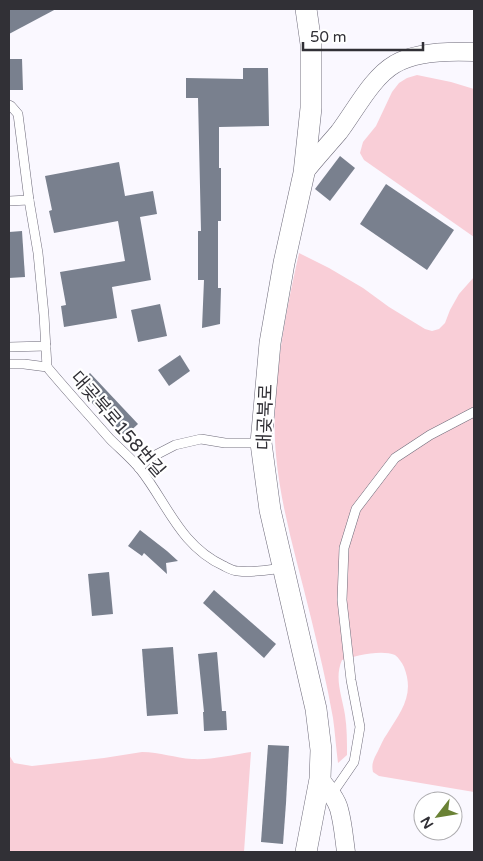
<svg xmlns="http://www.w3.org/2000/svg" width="483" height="861" viewBox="0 0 483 861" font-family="'Varela Round','Noto Sans KR',sans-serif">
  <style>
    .green { fill: #f9ced7 }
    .building { fill: #79808e }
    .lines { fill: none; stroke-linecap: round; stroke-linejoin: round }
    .service-casing { stroke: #6e6b7a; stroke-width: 10 }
    .minor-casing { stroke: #6e6b7a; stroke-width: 19 }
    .tertiary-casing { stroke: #6e6b7a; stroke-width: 22 }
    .service { stroke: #fff; stroke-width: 9 }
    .minor { stroke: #fff; stroke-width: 18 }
    .tertiary { stroke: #fff; stroke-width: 21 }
    .labels { text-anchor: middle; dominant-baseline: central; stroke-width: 4.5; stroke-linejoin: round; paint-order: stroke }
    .street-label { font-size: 18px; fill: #313036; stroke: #fff }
  </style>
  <rect width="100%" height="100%" fill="#faf8ff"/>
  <g class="green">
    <path d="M417 75 451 82 474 89V237L364 160 360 153 363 142 376 126 392 92 399 83 407 78Z"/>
    <path d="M299 253 329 268 363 288 389 307 425 329 432 331 439 329 445 323 450 310 459 294 474 277V792L379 776 373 772C371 763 374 759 378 751 381 745 383 739 387 734 401 711 415 695 404 667 402 663 399 658 395 655 381 649 355 656 342 660 334 678 342 696 345 715 347 728 347 741 347 755L338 763C336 748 335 732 333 718 327 684 319 651 311 618 298 564 281 510 276 455 270 391 285 316 299 253Z"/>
    <path d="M142 752C160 752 175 758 192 759 212 760 232 755 251 752L244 852H9V755L14 763 32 766 104 758Z"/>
  </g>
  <g class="building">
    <path d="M9 9H56L9 34Z"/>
    <path d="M9 59H22L23 90H9Z"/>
    <path d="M243 68H268L269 126 219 127V168H221V221H218V288H221L220 324 202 328 204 280H198V231H201L198 98H186V78L243 79Z"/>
    <path d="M340 156 355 168 330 201 315 189Z"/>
    <path d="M119 162 125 196 153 191 157 214 140 217 151 280 112 287 117 318 64 327 61 306 66 305 60 272 125 261 118 221 54 233 49 211 52 210 45 176Z"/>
    <path d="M386 184 454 230 427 270 360 224Z"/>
    <path d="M22 231 25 277 9 278V232Z"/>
    <path d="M160 304 167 336 138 342 131 310Z"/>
    <path d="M180 355 190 371 169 386 158 370Z"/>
    <path d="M90 373 138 424 124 437 76 386Z"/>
    <path d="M140 530 167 551 178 561 166 563 167 574 144 553 142 556 128 546Z"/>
    <path d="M109 572 113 614 92 616 88 574Z"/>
    <path d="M214 590 276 644 264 658 203 603Z"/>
    <path d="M173 647 178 714 147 716 142 649Z"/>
    <path d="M217 652 222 711H226L227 730 204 731 203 712H204L198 654Z"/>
    <path d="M268 745 289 746 286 803 283 844 261 842Z"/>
  </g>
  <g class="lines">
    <g class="service-casing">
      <g id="service">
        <path d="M9 105 11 106 18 114 29 200 38 253 44 315 47 367"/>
        <path d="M9 201 29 200"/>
        <path d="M9 347 46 346"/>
        <path d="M9 364H24L47 367C68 392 89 415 110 439 120 449 131 458 140 469 167 503 180 546 224 566 228 568 233 571 238 571 253 573 268 570 283 568"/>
        <path d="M139 468 148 459 175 445 201 439 225 443H261"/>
        <path d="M332 794 354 762 360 727 351 680 342 600 344 548 356 509 395 458 430 435 474 412"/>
      </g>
    </g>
    <g class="minor-casing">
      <g id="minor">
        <path d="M304 173C315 159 327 146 339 132 355 111 372 77 395 64 416 51 451 51 474 52"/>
        <path d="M320 779C327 788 336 798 339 809 343 823 344 838 346 852"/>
      </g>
    </g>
    <g class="tertiary-casing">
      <path id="tertiary" d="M306 9 311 44V108L304 173 284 263 270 343 261 443 270 510 316 709 321 750 320 779 306 852"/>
    </g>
    <use href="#service" class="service"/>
    <use href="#minor" class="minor"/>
    <use href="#tertiary" class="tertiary"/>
  </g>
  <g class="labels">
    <g class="street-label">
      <text transform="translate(265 417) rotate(-88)">대곶북로</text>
      <text transform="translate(118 424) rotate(49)">대곶북로158번길</text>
    </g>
  </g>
  <rect width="483" height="861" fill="none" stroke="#313036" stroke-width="20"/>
  <g transform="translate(438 816) rotate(239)"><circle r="24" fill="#ffffff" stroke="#adacaf"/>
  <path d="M0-4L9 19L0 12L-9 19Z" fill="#6a8235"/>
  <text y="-8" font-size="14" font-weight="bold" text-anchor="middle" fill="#313036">N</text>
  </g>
  <path d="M303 42v8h120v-8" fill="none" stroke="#313036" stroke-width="2.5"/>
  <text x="310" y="42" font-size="15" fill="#313036" stroke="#ffffff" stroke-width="4" paint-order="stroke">50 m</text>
</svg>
